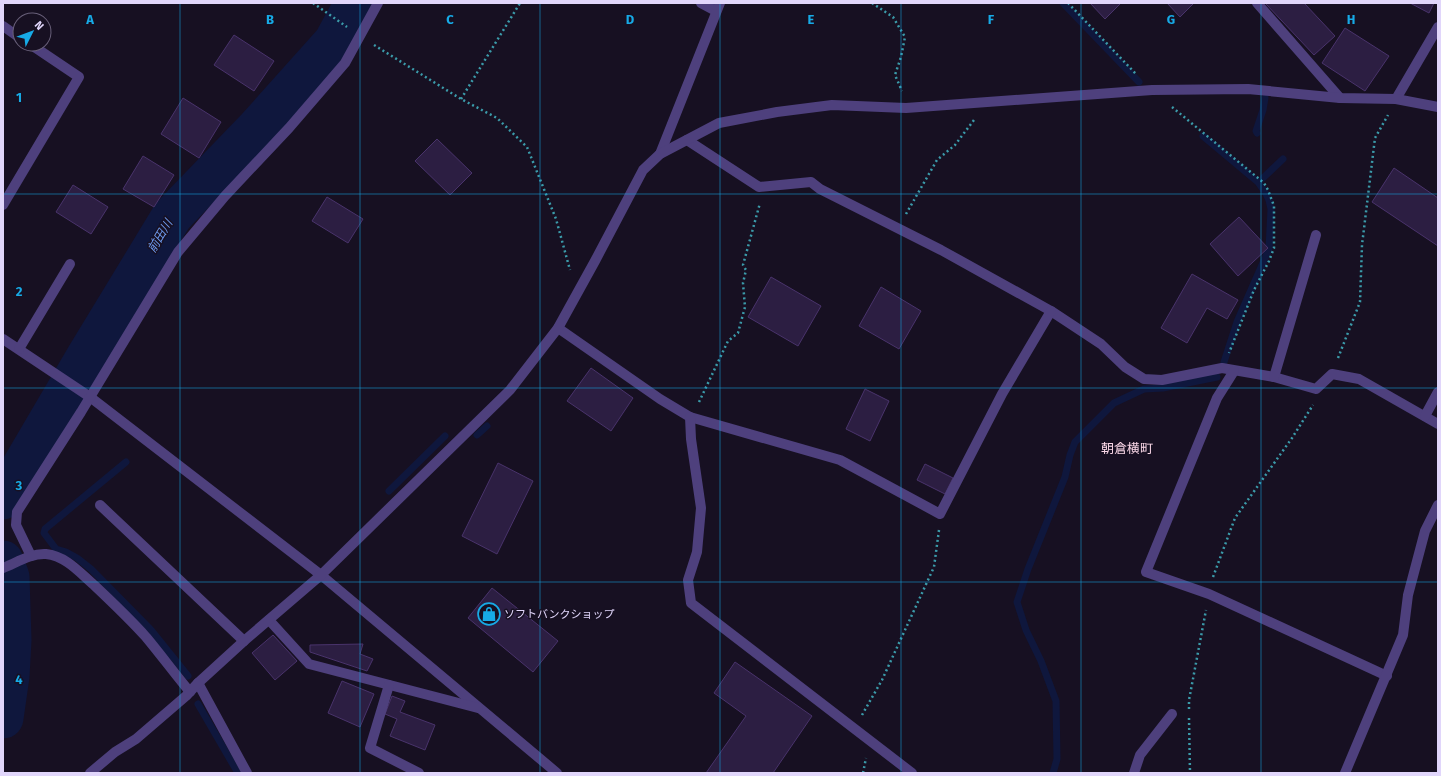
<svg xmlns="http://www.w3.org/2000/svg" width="1441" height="776" viewBox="0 0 1441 776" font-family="'Fira Sans','Noto Sans JP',sans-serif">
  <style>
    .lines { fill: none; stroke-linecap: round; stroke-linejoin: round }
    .stream { stroke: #0f173d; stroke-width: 7 }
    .river { stroke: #0f173d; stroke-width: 41 }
    .building { fill: #2c1e42; stroke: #49336b }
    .path { stroke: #3b9baa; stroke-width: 2.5; stroke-dasharray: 2 3; stroke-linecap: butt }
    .minor { stroke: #4e407d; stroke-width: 10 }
    .grid { fill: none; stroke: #17aae6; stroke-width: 1; stroke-opacity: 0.55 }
    .labels { text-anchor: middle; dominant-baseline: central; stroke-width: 3; stroke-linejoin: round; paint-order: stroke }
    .poi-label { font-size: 11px; fill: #e1d6fb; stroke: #171022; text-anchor: start }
    .water-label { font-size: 12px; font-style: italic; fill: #6e9bf0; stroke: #171022 }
    .quarter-label { font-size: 13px; fill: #fbd8e8; stroke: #171022 }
    .grid-label { font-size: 13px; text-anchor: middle; font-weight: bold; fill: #17aae6; stroke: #171022; stroke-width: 3; stroke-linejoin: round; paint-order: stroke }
  </style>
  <rect width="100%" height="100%" fill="#171022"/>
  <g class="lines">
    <g class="stream">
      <path d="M1063 3 1139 82"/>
      <path d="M1257 133 1256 131 1263 110 1265 98"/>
      <path d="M1203 136 1258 182 1265 192 1269 200 1271 209 1269 249 1237 322 1224 362"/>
      <path d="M1263 178 1283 159"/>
      <path d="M477 435 487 426"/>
      <path d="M126 462 45 529 44 533 56 549 66 552 77 558 91 569 151 630 188 676"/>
      <path d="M389 491 445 436"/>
      <path d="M198 704 238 773"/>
      <path d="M1053 773 1057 759 1056 701 1041 661 1026 630 1017 602 1028 569 1065 477 1070 455 1075 442 1114 403 1144 389 1163 388 1217 377"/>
    </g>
    <g class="river">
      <path d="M3 499 87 356 172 216 257 128 334 42 355 3"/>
      <path d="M3 561 9 577 11 640 9 676 3 718"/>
    </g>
  </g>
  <g class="building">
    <path d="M1090 3H1121L1105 19Z"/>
    <path d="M1167 3H1194L1180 17Z"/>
    <path d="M1265 3H1304L1335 36 1314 55Z"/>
    <path d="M1410 3H1434L1429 13Z"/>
    <path d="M1345 28 1389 56 1365 91 1322 63Z"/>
    <path d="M234 35 274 61 254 91 214 65Z"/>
    <path d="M183 98 221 122 199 158 161 134Z"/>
    <path d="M437 139 472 173 450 195 415 161Z"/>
    <path d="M143 156 174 175 154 207 123 189Z"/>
    <path d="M1394 168 1438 198V246L1372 202Z"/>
    <path d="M73 185 108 207 91 234 56 212Z"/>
    <path d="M327 197 363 219 348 243 312 221Z"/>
    <path d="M1239 217 1268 248 1238 276 1210 244Z"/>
    <path d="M1192 274 1238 300 1227 319 1207 308 1187 343 1161 328Z"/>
    <path d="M771 277 821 306 798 346 748 317Z"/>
    <path d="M881 287 921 311 899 349 859 326Z"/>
    <path d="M591 368 633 398 611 431 567 401Z"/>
    <path d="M865 389 889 401 870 441 846 429Z"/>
    <path d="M498 463 533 481 497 554 462 536Z"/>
    <path d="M925 464 953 478 945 494 917 480Z"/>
    <path d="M492 588 558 641 533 672 468 618Z"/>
    <path d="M273 635 297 661 275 680 252 653Z"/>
    <path d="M363 644 360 654 373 659 367 671 310 652V645Z"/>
    <path d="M735 662 812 716 773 773H706L746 716 714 693Z"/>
    <path d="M342 681 374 694 360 727 328 713Z"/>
    <path d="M392 696 405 701 400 712 435 725 425 750 390 736 397 719 385 714Z"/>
  </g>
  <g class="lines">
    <g class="path">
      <path d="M313 3 347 27"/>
      <path d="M872 3 893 17 905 37 901 57 895 75 902 91"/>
      <path d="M1068 3 1136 74"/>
      <path d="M374 45 461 99 497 118 527 147 556 219 570 270"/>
      <path d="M461 99 520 3"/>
      <path d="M1172 107 1264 183 1268 190 1274 206V248L1269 261 1254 290 1229 353"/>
      <path d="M906 214 937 160 955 145 974 120"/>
      <path d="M1338 358 1360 302 1362 245 1375 138 1388 115"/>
      <path d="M699 402 728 341 738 333 745 307 743 283 746 270 743 265 760 203"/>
      <path d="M1213 577 1235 518 1292 438 1313 405"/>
      <path d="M1189 709V700L1206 610"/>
      <path d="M862 715 882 680 934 567 939 530"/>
      <path d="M1189 718 1190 773"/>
      <path d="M863 773 866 758"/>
    </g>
    <g class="minor">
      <path d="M701 3 716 11"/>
      <path d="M1257 3 1340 98"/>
      <path d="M3 26 20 38"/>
      <path d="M1396 99 1438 27"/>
      <path d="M687 140 759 187 811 182 820 189 941 250 1051 311 1101 344 1125 367 1144 379 1162 380 1222 368 1274 377 1316 389 1332 374 1359 379 1438 424"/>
      <path d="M660 154 720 3"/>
      <path d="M3 205 79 77 30 44"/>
      <path d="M558 328 660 399 690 417 840 460 940 514 1002 394 1051 311"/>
      <path d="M3 339 90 397 321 575 557 773"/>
      <path d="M19 349 70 264"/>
      <path d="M1234 371 1217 398 1146 572 1209 594 1387 676"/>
      <path d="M1274 377 1316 235"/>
      <path d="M1425 416 1438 392"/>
      <path d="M690 417 691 439 701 508 697 552 688 580 691 603 912 773"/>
      <path d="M100 505 244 641"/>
      <path d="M31 556 16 525 17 512 81 412 178 252 225 196 289 128 345 63 378 3"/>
      <path d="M3 568C16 563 31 553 46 554 66 556 80 573 94 585 112 602 130 619 146 637 161 655 175 674 190 692"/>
      <path d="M269 620 309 664 478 708"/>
      <path d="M198 683 247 773"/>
      <path d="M389 685 370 748 419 773"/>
      <path d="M90 773 115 752 136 739 186 696 198 683 244 641 321 575 510 390 558 328 595 261 643 170 660 154 719 123 777 112 832 105 906 108 1152 90 1248 89 1340 98 1396 99 1438 107"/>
      <path d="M1134 773 1140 755 1172 714"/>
      <path d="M1345 773 1403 635 1408 595 1425 531 1438 505"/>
    </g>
  </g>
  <path class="grid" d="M180 3V773M360 3V773M540 3V773M720 3V773M901 3V773M1081 3V773M1261 3V773M3 194H1438M3 388H1438M3 582H1438"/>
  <defs>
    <g id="shop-ring" transform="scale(1.15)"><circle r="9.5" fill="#171022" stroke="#17aae6" stroke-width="1.5"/><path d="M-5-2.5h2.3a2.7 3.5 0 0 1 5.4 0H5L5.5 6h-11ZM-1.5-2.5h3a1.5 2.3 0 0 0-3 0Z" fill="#17aae6"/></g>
  </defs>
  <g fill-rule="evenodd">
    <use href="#shop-ring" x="489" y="614"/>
  </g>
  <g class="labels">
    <g class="poi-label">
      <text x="504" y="614">ソフトバンクショップ</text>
    </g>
    <g class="water-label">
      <text transform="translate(160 236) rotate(-59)">前田川</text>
    </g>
    <g class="quarter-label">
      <text x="1127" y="448">朝倉横町</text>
    </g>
  </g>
  <g class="grid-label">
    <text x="90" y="24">A</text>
    <text x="270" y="24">B</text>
    <text x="450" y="24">C</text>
    <text x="630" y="24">D</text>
    <text x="811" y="24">E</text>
    <text x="991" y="24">F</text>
    <text x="1171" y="24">G</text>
    <text x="1351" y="24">H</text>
    <text x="19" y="102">1</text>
    <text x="19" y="296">2</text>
    <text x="19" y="490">3</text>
    <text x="19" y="684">4</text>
  </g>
  <rect width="1441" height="776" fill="none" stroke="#e1d6fb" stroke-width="8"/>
  <g transform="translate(32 32) rotate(48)"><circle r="19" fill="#171022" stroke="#685f79"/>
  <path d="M0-3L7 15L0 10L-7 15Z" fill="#17aae6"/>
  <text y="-6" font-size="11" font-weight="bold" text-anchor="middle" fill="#e1d6fb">N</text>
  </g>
</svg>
